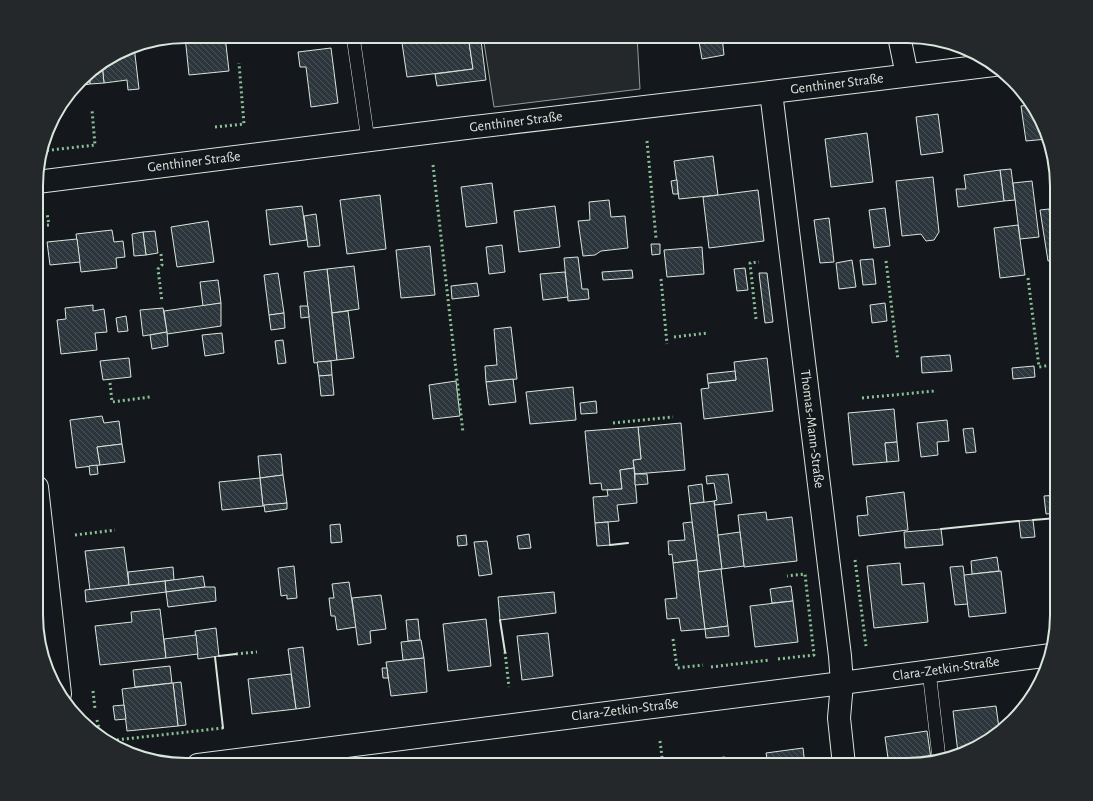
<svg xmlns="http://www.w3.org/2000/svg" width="1093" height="801" viewBox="0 0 1093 801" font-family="'Alegreya Sans',sans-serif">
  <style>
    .parking { fill: #24282b; stroke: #939e99 }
    .building { fill: url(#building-back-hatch); stroke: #d8e6dc }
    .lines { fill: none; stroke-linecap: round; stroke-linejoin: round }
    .lane-casing { stroke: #d8e6dc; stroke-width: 14 }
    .street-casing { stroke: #d8e6dc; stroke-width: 24 }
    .secondary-casing { stroke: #d8e6dc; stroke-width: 24 }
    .lane { stroke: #14181c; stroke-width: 13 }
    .street { stroke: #14181c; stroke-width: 22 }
    .secondary { stroke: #14181c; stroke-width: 22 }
    .hedge { stroke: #8ac095; stroke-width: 3; stroke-dasharray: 2 3; stroke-linecap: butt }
    .wall { stroke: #d8e6dc; stroke-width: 2 }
    .labels { text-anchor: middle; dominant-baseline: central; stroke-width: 3; stroke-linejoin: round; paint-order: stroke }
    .street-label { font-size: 14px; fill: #d8e6dc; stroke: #14181c }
    .rim { fill: none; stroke: #d8e6dc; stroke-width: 2 }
  </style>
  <defs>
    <pattern id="building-back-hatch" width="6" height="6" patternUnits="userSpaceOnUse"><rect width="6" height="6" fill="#2c363c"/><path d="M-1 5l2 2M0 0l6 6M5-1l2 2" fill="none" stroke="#4a5358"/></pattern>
  </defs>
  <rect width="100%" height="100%" fill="#14181c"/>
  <path class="parking" d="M483 36H637L640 89 494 107Z"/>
  <g class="building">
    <path d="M185 36H225L229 71 189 75Z"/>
    <path d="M401 36H468L473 69 407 77Z"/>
    <path d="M698 36H722L724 55 702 59Z"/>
    <path d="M481 40 486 80 437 86 435 74 473 69 469 42Z"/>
    <path d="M134 46 139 89 128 90 127 80 104 83 102 64 129 47Z"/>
    <path d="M331 48 338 103 311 107 306 67H300L298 52Z"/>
    <path d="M102 64 104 83 90 84 89 72Z"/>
    <path d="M89 72 90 84 78 86 87 73Z"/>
    <path d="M1030 105 1041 119 1047 139 1026 141 1021 106Z"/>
    <path d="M938 114 943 152 921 155 916 117Z"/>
    <path d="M867 133 873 182 831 187 825 139Z"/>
    <path d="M713 156 718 195 679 199 674 161Z"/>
    <path d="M1011 169 1015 200 1004 201 1000 170Z"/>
    <path d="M1000 170 1004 201 958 207 956 189H966L964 175Z"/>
    <path d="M933 177 939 232 934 240 926 241 921 234 902 236 896 181Z"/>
    <path d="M677 180 678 194H673L671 181Z"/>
    <path d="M1032 181 1039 237 1020 239 1013 183Z"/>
    <path d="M492 183 497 223 466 227 461 187Z"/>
    <path d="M758 190 764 241 709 248 703 197Z"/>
    <path d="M380 195 386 249 347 254 340 200Z"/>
    <path d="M609 200 611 217 625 216 628 248 601 251 595 255 583 256 578 221 590 220 589 202Z"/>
    <path d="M302 206 307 240 270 245 266 210Z"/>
    <path d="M555 206 560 247 519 252 514 211Z"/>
    <path d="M885 208 890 246 874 248 869 210Z"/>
    <path d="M1049 209 1055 260 1048 261 1040 210Z"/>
    <path d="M316 214 320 246 308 247 304 216Z"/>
    <path d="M829 218 834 262 820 263 814 220Z"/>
    <path d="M208 221 214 262 177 267 171 227Z"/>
    <path d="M1018 225 1025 275 1000 278 994 228Z"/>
    <path d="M112 230 114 242 123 241 125 257 116 258 117 268 81 272 76 234Z"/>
    <path d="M155 231 158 253 146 255 143 232Z"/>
    <path d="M143 232 146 255 134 256 132 234Z"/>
    <path d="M77 239 80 262 50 265 47 242Z"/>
    <path d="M651 244H660V254L652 255Z"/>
    <path d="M502 245 505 272 489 274 486 247Z"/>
    <path d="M430 246 435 295 401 298 396 250Z"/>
    <path d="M702 247 704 274 667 277 664 250Z"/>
    <path d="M578 257 582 289H588L589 299 568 301 564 258Z"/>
    <path d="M873 259 876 284 863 285 860 260Z"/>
    <path d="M852 260 856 287 839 289 836 263Z"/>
    <path d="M354 266 359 309 332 313 327 269Z"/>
    <path d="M745 268 748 290 737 291 734 269Z"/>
    <path d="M327 269 337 360 314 363 304 272Z"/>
    <path d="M632 270 633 278 603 280 602 272Z"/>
    <path d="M565 272 568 297 543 300 540 274Z"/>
    <path d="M278 273 284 313 269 315 264 275Z"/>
    <path d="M759 273H767L773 322 765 323Z"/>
    <path d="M218 280 221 303 203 306 200 282Z"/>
    <path d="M477 283 479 296 452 299 451 286Z"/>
    <path d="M221 303V326L167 334 164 311Z"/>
    <path d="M885 303 887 321 872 323 870 305Z"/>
    <path d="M93 305V311L104 309 107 332 95 333 97 350 61 354 57 320 66 319 65 308Z"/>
    <path d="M300 306H308L309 317 301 318Z"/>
    <path d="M163 308 167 332 143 336 140 310Z"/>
    <path d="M348 311 354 358 337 360 332 313Z"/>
    <path d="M284 313 285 328 271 330 269 315Z"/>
    <path d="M126 316 128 331 118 332 116 318Z"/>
    <path d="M511 327 517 379 486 382 485 366 497 365 494 329Z"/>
    <path d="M167 332 168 346 152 349 150 335Z"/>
    <path d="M222 333 224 353 205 356 202 335Z"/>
    <path d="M283 340 286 363 278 364 275 341Z"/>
    <path d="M950 355 952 371 922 373 921 357Z"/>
    <path d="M129 358 131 377 103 380 100 361Z"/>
    <path d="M767 358 773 411 704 419 701 389 709 388 708 383 736 380 734 362Z"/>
    <path d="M331 361 332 375 319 376 317 362Z"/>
    <path d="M1034 366 1035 377 1013 379 1012 368Z"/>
    <path d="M735 371 736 380 708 383 707 374Z"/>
    <path d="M332 375 334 395 321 396 319 376Z"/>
    <path d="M513 379 516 402 489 405 486 382Z"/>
    <path d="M456 381 460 416 433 419 429 385Z"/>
    <path d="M573 387 576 420 530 424 526 392Z"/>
    <path d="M596 401 597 413 581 414 580 403Z"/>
    <path d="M894 409 897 442 885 443 887 462 853 465 848 413Z"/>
    <path d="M102 416 104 423 119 421 122 444 97 447 100 465 76 468 70 420Z"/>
    <path d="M947 420 949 441 937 442 938 455 921 457 917 423Z"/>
    <path d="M681 423 685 470 635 474 633 460 641 459 638 427Z"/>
    <path d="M638 427 641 459 633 460 634 468 620 470 622 489 602 490 601 483 590 484 585 431Z"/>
    <path d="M973 428 976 452 966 453 963 429Z"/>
    <path d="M897 442 899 461 887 462 885 443Z"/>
    <path d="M122 444 125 462 100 465 97 447Z"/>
    <path d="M281 454 283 475 260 478 258 456Z"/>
    <path d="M97 465 98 474 90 475 89 466Z"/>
    <path d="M634 468 637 503 617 505 619 521 595 523 593 497 608 496 607 490 622 489 620 470Z"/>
    <path d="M635 474H647L648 484 635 485Z"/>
    <path d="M728 474 732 503 715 505 714 501 717 500 714 483 707 484 706 476Z"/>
    <path d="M283 475 287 503 263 506 260 478Z"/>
    <path d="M260 478 263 506 222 510 219 482Z"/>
    <path d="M702 484 704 502 690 504 688 486Z"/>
    <path d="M904 492 908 530 859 536 857 516 868 515 866 497Z"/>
    <path d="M1057 495V513L1046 514 1044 496Z"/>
    <path d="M714 501 722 569 698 572 690 504Z"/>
    <path d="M287 503V509L265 512 264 505Z"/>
    <path d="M766 512 767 520 792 517 797 561 744 567 738 515Z"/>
    <path d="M1033 520 1035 537 1021 538 1019 521Z"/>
    <path d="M608 522 610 545 597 546 595 523Z"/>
    <path d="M692 522 697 560 673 563 672 554 669 555 668 541 685 540 683 523Z"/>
    <path d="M340 524 342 542 331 543 330 525Z"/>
    <path d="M941 529 943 545 905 548 904 532Z"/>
    <path d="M740 532 744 566 722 569 718 535Z"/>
    <path d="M529 534 531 548 519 549 517 536Z"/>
    <path d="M466 535 467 545 458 546 457 536Z"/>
    <path d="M487 541 492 574 479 576 474 542Z"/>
    <path d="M124 547 129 585 90 590 85 551Z"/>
    <path d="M1053 553H1057V583Z"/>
    <path d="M997 557 999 571 972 574 971 561Z"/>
    <path d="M697 560 705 629 681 631 679 618 667 619 665 599 677 598 673 563Z"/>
    <path d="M900 563 902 585 924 583 928 622 874 628 867 566Z"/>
    <path d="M294 566 297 598 287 599V595L281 596 278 568Z"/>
    <path d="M963 566 968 604 955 605 950 567Z"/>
    <path d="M173 567 174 580 129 585 128 572Z"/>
    <path d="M721 569 728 626 705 629 698 572Z"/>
    <path d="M1001 571 1006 613 969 617 964 575Z"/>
    <path d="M203 576 205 587 166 592 165 581Z"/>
    <path d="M165 581 166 592 86 602 85 590Z"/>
    <path d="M349 582 356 627 337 630 335 616H331L329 598H334L332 584Z"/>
    <path d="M791 586 793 601 772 603 770 589Z"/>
    <path d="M205 587H215L216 601 168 607 166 592Z"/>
    <path d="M554 592 556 613 500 620 498 597Z"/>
    <path d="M381 595 386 629 370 631 371 643 358 645 352 598Z"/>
    <path d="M793 601 798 642 755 647 750 606Z"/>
    <path d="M160 609 166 658 100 665 95 626 132 622 131 612Z"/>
    <path d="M418 619 420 640 408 641 406 620Z"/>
    <path d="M486 619 491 666 448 671 443 624Z"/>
    <path d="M728 626 729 636 706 638 705 629Z"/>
    <path d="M216 628 219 656 198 659 195 631Z"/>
    <path d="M548 633 553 676 522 680 517 636Z"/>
    <path d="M196 635 198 654 166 658 164 639Z"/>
    <path d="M421 640 424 658 403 660 401 642Z"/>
    <path d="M303 647 310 707 296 709 288 649Z"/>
    <path d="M424 658 427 692 391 696 386 662Z"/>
    <path d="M170 666 172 683 135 687 133 670Z"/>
    <path d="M382 668H387L388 678H383Z"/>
    <path d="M291 674 296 709 252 714 248 679Z"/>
    <path d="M181 682 186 725 178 726 173 683Z"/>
    <path d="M173 683 178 726 127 731 122 689Z"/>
    <path d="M124 705 126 719 115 720 113 706Z"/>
    <path d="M996 706 999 728 973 750 958 753 953 711Z"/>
    <path d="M927 731 931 759 907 765H889L885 737Z"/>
    <path d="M803 748 805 765H768L766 753Z"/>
    <path d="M725 757 726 765H674L673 763Z"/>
  </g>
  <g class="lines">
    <g class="lane-casing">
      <g id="lane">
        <path d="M353 36 368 140"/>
        <path d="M929 671 939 758"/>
      </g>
    </g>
    <g class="street-casing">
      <g id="street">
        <path d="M899 36 907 75"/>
        <path d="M771 92 840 656 842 683 839 718 844 765"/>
        <path d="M37 487 60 694"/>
        <path d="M198 765 842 683 1051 655"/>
      </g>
    </g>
    <g class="secondary-casing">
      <path id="secondary" d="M37 182 466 128 771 92 994 65"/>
    </g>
    <use href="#lane" class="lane"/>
    <use href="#street" class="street"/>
    <use href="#secondary" class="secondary"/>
    <g class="hedge">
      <path d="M215 127 244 124 239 63"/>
      <path d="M647 141 656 238"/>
      <path d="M42 151 95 145 92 110"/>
      <path d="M433 165 463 433"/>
      <path d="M37 226 49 225 47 213"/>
      <path d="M161 254 162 265 158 269 162 302"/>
      <path d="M37 257 39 269"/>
      <path d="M886 261 898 360"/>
      <path d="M1028 278 1039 367 1057 364"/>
      <path d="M661 279 667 344"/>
      <path d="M756 319 750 263 759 262"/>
      <path d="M674 337 708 333"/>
      <path d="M110 383 112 402 150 397"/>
      <path d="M862 398 935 391"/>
      <path d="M613 423 673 417"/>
      <path d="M75 535 115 530"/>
      <path d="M855 560 866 646"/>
      <path d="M673 639 677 668 703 665"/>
      <path d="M505 652 509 687"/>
      <path d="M236 654 257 652"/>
      <path d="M778 659 814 655 805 574 787 576"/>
      <path d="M711 667 769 660"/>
      <path d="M93 691 95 709"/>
      <path d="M97 720 101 737 104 739"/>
      <path d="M107 741 223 728"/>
      <path d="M660 741 663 765"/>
    </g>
    <g class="wall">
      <path d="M1033 520 1057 518"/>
      <path d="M941 529 1019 521"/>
      <path d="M610 545 628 543"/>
      <path d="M500 620 505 652"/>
      <path d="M219 656 236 654"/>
      <path d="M215 657 223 728"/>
    </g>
  </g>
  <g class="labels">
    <g class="street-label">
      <text transform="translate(837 84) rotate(-7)">Genthiner Straße</text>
      <text transform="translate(516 122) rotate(-7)">Genthiner Straße</text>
      <text transform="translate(194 162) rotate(-7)">Genthiner Straße</text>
      <text transform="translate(812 429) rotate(83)">Thomas-Mann-Straße</text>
      <text transform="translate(946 669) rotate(-8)">Clara-Zetkin-Straße</text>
      <text transform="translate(625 710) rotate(-7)">Clara-Zetkin-Straße</text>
    </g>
  </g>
  <path d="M0 0H1093V801H0ZM186 43H907A143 143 0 0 1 1050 186V615A143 143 0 0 1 907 758H186A143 143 0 0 1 43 615V186A143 143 0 0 1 186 43Z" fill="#24282b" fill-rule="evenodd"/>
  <path class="rim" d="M186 43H907A143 143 0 0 1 1050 186V615A143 143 0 0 1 907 758H186A143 143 0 0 1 43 615V186A143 143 0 0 1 186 43Z"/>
</svg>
